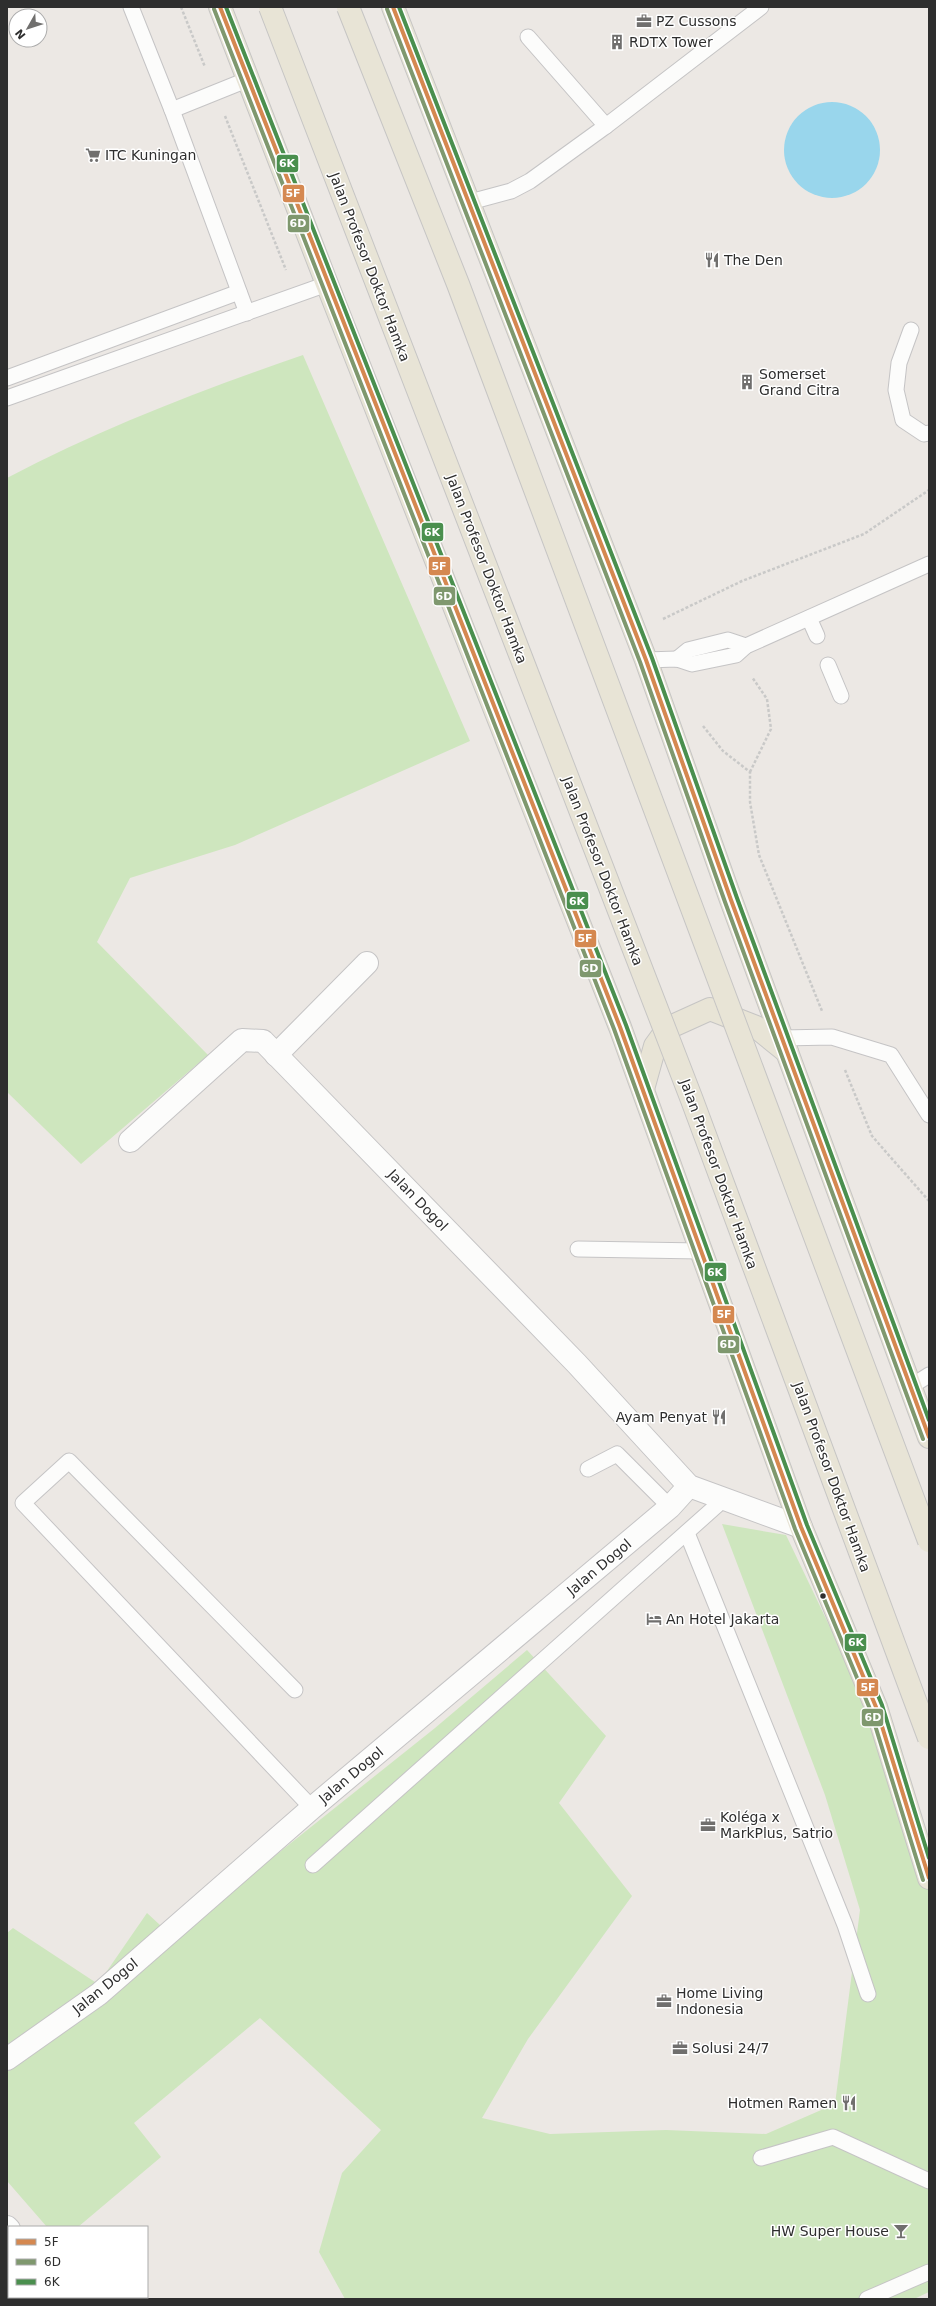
<svg xmlns="http://www.w3.org/2000/svg" width="936" height="2306" viewBox="0 0 936 2306" font-family="'DejaVu Sans',sans-serif">
  <style>
    .green { fill: #cee6be }
    .water { fill: #99d6ec }
    .lines { fill: none; stroke-linecap: round; stroke-linejoin: round }
    .service-casing { stroke: #c5c4c5; stroke-width: 17 }
    .minor-casing { stroke: #c5c4c5; stroke-width: 24 }
    .tertiary-casing { stroke: #c5c4c5; stroke-width: 24 }
    .primary-casing { stroke: #c6c5c4; stroke-width: 24 }
    .path { stroke: #c9c9c8; stroke-width: 2.5; stroke-dasharray: 3 2; stroke-linecap: butt }
    .service { stroke: #fcfcfb; stroke-width: 15 }
    .minor { stroke: #fcfcfb; stroke-width: 22 }
    .tertiary { stroke: #fcfcfb; stroke-width: 22 }
    .primary { stroke: #e8e4d6; stroke-width: 22 }
    .primary-bridge-casing { stroke: #c6c5c4; stroke-width: 24; stroke-linecap: butt }
    .primary-bridge { stroke: #e8e4d6; stroke-width: 22 }
    .bus-1-casing { stroke: #fff; stroke-width: 7 }
    .bus-2-casing { stroke: #fff; stroke-width: 7 }
    .bus-3-casing { stroke: #fff; stroke-width: 7 }
    .bus-1 { stroke: #d58850; stroke-width: 4 }
    .bus-2 { stroke: #7f986e; stroke-width: 4 }
    .bus-3 { stroke: #4a8f4e; stroke-width: 4 }
    .bus-dot { fill: #2e2e2e; stroke: #fff; stroke-width: 1.5 }
    .labels { text-anchor: middle; dominant-baseline: central; stroke-width: 3; stroke-linejoin: round; paint-order: stroke }
    .poi-label { font-size: 14px; fill: #2e2e2e; stroke: #fff; text-anchor: start }
    .street-label { font-size: 14px; fill: #2e2e2e; stroke: #fff }
    .line-badge { stroke: #fff; stroke-width: 1.5 }
    .badge-label { font-size: 11px; text-anchor: middle; font-weight: bold; fill: #fff }
  </style>
  <rect width="100%" height="100%" fill="#ece8e4"/>
  <g class="green">
    <path d="M303 355 470 741 235 845 130 878 97 942 208 1055 81 1164 7 1092V478C102 428 202 390 303 355Z"/>
    <path d="M722 1524 786 1535 861 1692 929 1860V2292L914 2299H345L319 2252 342 2173 381 2130 260 2018 134 2123 161 2157 78 2227H47L7 2181V1933L13 1928 98 1984 147 1913 173 1937 435 1728 527 1650 606 1736 559 1803 632 1896 528 2039 482 2118 550 2134 666 2130 766 2134 835 2104 860 1910 825 1795Z"/>
  </g>
  <circle class="water" cx="832" cy="150" r="48"/>
  <g class="lines">
    <g class="service-casing">
      <g id="service">
        <path d="M131 7 172 110 247 313"/>
        <path d="M528 37 606 126"/>
        <path d="M172 110 249 79"/>
        <path d="M470 202 511 191 530 181 606 126 761 7"/>
        <path d="M911 330 899 363 896 390 903 420 924 434 929 433"/>
        <path d="M7 378 239 292"/>
        <path d="M7 398 327 284"/>
        <path d="M809 618 817 636"/>
        <path d="M677 659 688 650 728 640 746 646"/>
        <path d="M646 660 677 659 692 664 736 655 746 646 929 564"/>
        <path d="M828 665 841 696"/>
        <path d="M782 1038 832 1037 891 1055 929 1115"/>
        <path d="M578 1249 701 1251"/>
        <path d="M910 1387 929 1375"/>
        <path d="M588 1469 617 1454 670 1507"/>
        <path d="M687 1533 845 1925 868 1994"/>
        <path d="M295 1690 69 1461 23 1503 312 1808"/>
        <path d="M313 1865 724 1499"/>
        <path d="M761 2158 833 2137 929 2181"/>
        <path d="M867 2299 929 2272"/>
      </g>
    </g>
    <g class="minor-casing">
      <g id="minor">
        <path d="M276 1055 367 963"/>
        <path d="M130 1141 242 1040 263 1041 577 1364 689 1486 801 1527"/>
        <path d="M7 2059 99 1994 312 1808 670 1507 689 1486"/>
      </g>
    </g>
    <g class="tertiary-casing">
      <g id="tertiary">
        <path d="M7 2227 9 2229"/>
        <path d="M67 2297 69 2299"/>
      </g>
    </g>
    <g class="primary-casing">
      <g id="primary">
        <path d="M220 7 327 284 620 1027 801 1527 876 1707 929 1878"/>
        <path d="M393 7 646 660 731 900 929 1437"/>
        <path d="M643 1089 655 1046 668 1028 710 1009 756 1027 787 1052"/>
      </g>
    </g>
    <g class="path">
      <path d="M181 7 205 67"/>
      <path d="M225 116 286 270"/>
      <path d="M663 619 742 581 864 534 929 490"/>
      <path d="M703 726 723 751 750 772V802L759 855 822 1011"/>
      <path d="M750 772 771 729 767 699 752 677"/>
      <path d="M845 1070 872 1136 929 1201"/>
    </g>
    <use href="#service" class="service"/>
    <use href="#minor" class="minor"/>
    <use href="#tertiary" class="tertiary"/>
    <use href="#primary" class="primary"/>
    <g class="primary-bridge-casing">
      <g id="primary-bridge">
        <path d="M270 7 692 1100 929 1738"/>
        <path d="M348 7 458 284 929 1541"/>
      </g>
    </g>
    <use href="#primary-bridge" class="primary-bridge"/>
    <g class="bus-1-casing">
      <g id="bus-1">
        <path d="M220 7 620 1027 801 1527 876 1707 929 1878"/>
        <path d="M393 7 646 660 731 900 929 1437"/>
      </g>
    </g>
    <g class="bus-2-casing">
      <g id="bus-2">
        <path d="M214 9 614 1029 795 1529 870 1709 923 1880"/>
        <path d="M387 9 640 662 725 902 923 1439"/>
      </g>
    </g>
    <g class="bus-3-casing">
      <g id="bus-3">
        <path d="M226 7 626 1025 807 1525 882 1705 929 1858"/>
        <path d="M399 7 652 658 737 898 929 1420"/>
      </g>
    </g>
    <use href="#bus-1" class="bus-1"/>
    <use href="#bus-2" class="bus-2"/>
    <use href="#bus-3" class="bus-3"/>
  </g>
  <defs>
    <g id="office-bare" transform="scale(1.2)"><path d="M-6-3h4V-5.5h4V-3h4V5H-6ZM-1-4.5V-3h2v-1.5ZM-6 0V1H6V0Z" fill="#706f6e" stroke="#fff" stroke-width="2.5" paint-order="stroke"/></g>
    <g id="building-bare" transform="scale(1.2)"><path d="M-4-6H4V6H1V3H-1V6H-4ZM-2.5-4.3h1.7v1.8h-1.7ZM.8-4.3h1.7v1.8H.8ZM-2.5-1h1.7V.8h-1.7ZM.8-1h1.7V.8H.8Z" fill="#706f6e" stroke="#fff" stroke-width="2.5" paint-order="stroke"/></g>
    <g id="supermarket-bare" transform="scale(1.2)"><path d="M-6-5.5h2.5l.6 2H6L4.5 2H-2.5L-4.4-4H-6ZM-1.5 3.2a1.3 1.3 0 1 0 .1 0ZM3 3.2a1.3 1.3 0 1 0 .1 0Z" fill="#706f6e" stroke="#fff" stroke-width="2.5" paint-order="stroke"/></g>
    <g id="restaurant-bare" transform="scale(1.2)"><path d="M-5-6h1v4h1v-4h1v4h1v-4h1v5L-1.5 .5V6h-2V.5L-5-1ZM5-6V6H3V1.5H1.5Q1.5-4 5-6Z" fill="#706f6e" stroke="#fff" stroke-width="2.5" paint-order="stroke"/></g>
    <g id="hotel-bare" transform="scale(1.2)"><path d="M-6-4.5h1.5V1H6V5H4.5V3h-9V5H-6ZM-4 0a1.8 1.8 0 1 1 3.6 0ZM.5 0V-2.5h3Q6-2.5 6 0Z" fill="#706f6e" stroke="#fff" stroke-width="2.5" paint-order="stroke"/></g>
    <g id="bar-bare" transform="scale(1.2)"><path d="M-6-5H6L.8 .8V4.5H3.5V6h-7V4.5H-.8V.8Z" fill="#706f6e" stroke="#fff" stroke-width="2.5" paint-order="stroke"/></g>
  </defs>
  <g fill-rule="evenodd">
    <use href="#office-bare" x="644" y="21"/>
    <use href="#building-bare" x="617" y="42"/>
    <use href="#supermarket-bare" x="93" y="155"/>
    <use href="#restaurant-bare" x="712" y="260"/>
    <use href="#building-bare" x="747" y="382"/>
    <use href="#restaurant-bare" x="719" y="1417"/>
    <use href="#hotel-bare" x="654" y="1619"/>
    <use href="#office-bare" x="708" y="1825"/>
    <use href="#office-bare" x="664" y="2001"/>
    <use href="#office-bare" x="680" y="2048"/>
    <use href="#restaurant-bare" x="849" y="2103"/>
    <use href="#bar-bare" x="901" y="2231"/>
  </g>
  <circle class="bus-dot" cx="823" cy="1596" r="3.5"/>
  <g class="labels">
    <g class="poi-label">
      <text x="656" y="21">PZ Cussons</text>
      <text x="629" y="42">RDTX Tower</text>
      <text x="105" y="155">ITC Kuningan</text>
      <text x="724" y="260">The Den</text>
      <text x="759" y="374">Somerset<tspan x="759" dy="16">Grand Citra</tspan></text>
      <text x="707" y="1417" text-anchor="end">Ayam Penyat</text>
      <text x="666" y="1619">An Hotel Jakarta</text>
      <text x="720" y="1817">Koléga x<tspan x="720" dy="16">MarkPlus, Satrio</tspan></text>
      <text x="676" y="1993">Home Living<tspan x="676" dy="16">Indonesia</tspan></text>
      <text x="692" y="2048">Solusi 24/7</text>
      <text x="837" y="2103" text-anchor="end">Hotmen Ramen</text>
      <text x="889" y="2231" text-anchor="end">HW Super House</text>
    </g>
    <g class="street-label">
      <text transform="translate(370 267) rotate(69)">Jalan Profesor Doktor Hamka</text>
      <text transform="translate(487 569) rotate(69)">Jalan Profesor Doktor Hamka</text>
      <text transform="translate(603 871) rotate(69)">Jalan Profesor Doktor Hamka</text>
      <text transform="translate(719 1174) rotate(70)">Jalan Profesor Doktor Hamka</text>
      <text transform="translate(418 1200) rotate(46)">Jalan Dogol</text>
      <text transform="translate(832 1477) rotate(70)">Jalan Profesor Doktor Hamka</text>
      <text transform="translate(599 1567) rotate(-40)">Jalan Dogol</text>
      <text transform="translate(351 1775) rotate(-40)">Jalan Dogol</text>
      <text transform="translate(105 1986) rotate(-39)">Jalan Dogol</text>
    </g>
  </g>
  <g class="line-badge">
    <rect x="276" y="154" width="23" height="19" rx="4" fill="#4a8f4e"/>
    <rect x="282" y="184" width="23" height="19" rx="4" fill="#d58850"/>
    <rect x="287" y="214" width="23" height="19" rx="4" fill="#7f986e"/>
    <rect x="421" y="522" width="23" height="20" rx="4" fill="#4a8f4e"/>
    <rect x="428" y="556" width="23" height="20" rx="4" fill="#d58850"/>
    <rect x="433" y="586" width="23" height="20" rx="4" fill="#7f986e"/>
    <rect x="566" y="891" width="23" height="19" rx="4" fill="#4a8f4e"/>
    <rect x="574" y="929" width="23" height="19" rx="4" fill="#d58850"/>
    <rect x="579" y="959" width="23" height="19" rx="4" fill="#7f986e"/>
    <rect x="704" y="1262" width="23" height="20" rx="4" fill="#4a8f4e"/>
    <rect x="712" y="1305" width="23" height="19" rx="4" fill="#d58850"/>
    <rect x="717" y="1335" width="23" height="19" rx="4" fill="#7f986e"/>
    <rect x="844" y="1633" width="23" height="19" rx="4" fill="#4a8f4e"/>
    <rect x="856" y="1678" width="23" height="19" rx="4" fill="#d58850"/>
    <rect x="861" y="1708" width="23" height="19" rx="4" fill="#7f986e"/>
  </g>
  <g class="badge-label">
    <text x="287" y="167">6K</text>
    <text x="293" y="197">5F</text>
    <text x="298" y="227">6D</text>
    <text x="432" y="536">6K</text>
    <text x="439" y="570">5F</text>
    <text x="444" y="600">6D</text>
    <text x="577" y="905">6K</text>
    <text x="585" y="942">5F</text>
    <text x="590" y="972">6D</text>
    <text x="715" y="1276">6K</text>
    <text x="724" y="1318">5F</text>
    <text x="728" y="1348">6D</text>
    <text x="856" y="1646">6K</text>
    <text x="868" y="1691">5F</text>
    <text x="873" y="1721">6D</text>
  </g>
  <rect width="936" height="2306" fill="none" stroke="#2e2e2e" stroke-width="16"/>
  <rect x="8" y="2226" width="140" height="72" fill="#ffffff" stroke="#ababab"/>
  <rect x="16" y="2239" width="20" height="6" fill="#d58850" stroke="#ababab"/>
  <text x="44" y="2246" font-size="12" fill="#2e2e2e">5F</text>
  <rect x="16" y="2259" width="20" height="6" fill="#7f986e" stroke="#ababab"/>
  <text x="44" y="2266" font-size="12" fill="#2e2e2e">6D</text>
  <rect x="16" y="2279" width="20" height="6" fill="#4a8f4e" stroke="#ababab"/>
  <text x="44" y="2286" font-size="12" fill="#2e2e2e">6K</text>
  <g transform="translate(28 28) rotate(231)"><circle r="19" fill="#ffffff" stroke="#ababab"/>
  <path d="M0-3L7 15L0 10L-7 15Z" fill="#706f6e"/>
  <text y="-6" font-size="11" font-weight="bold" text-anchor="middle" fill="#2e2e2e">N</text>
  </g>
</svg>
